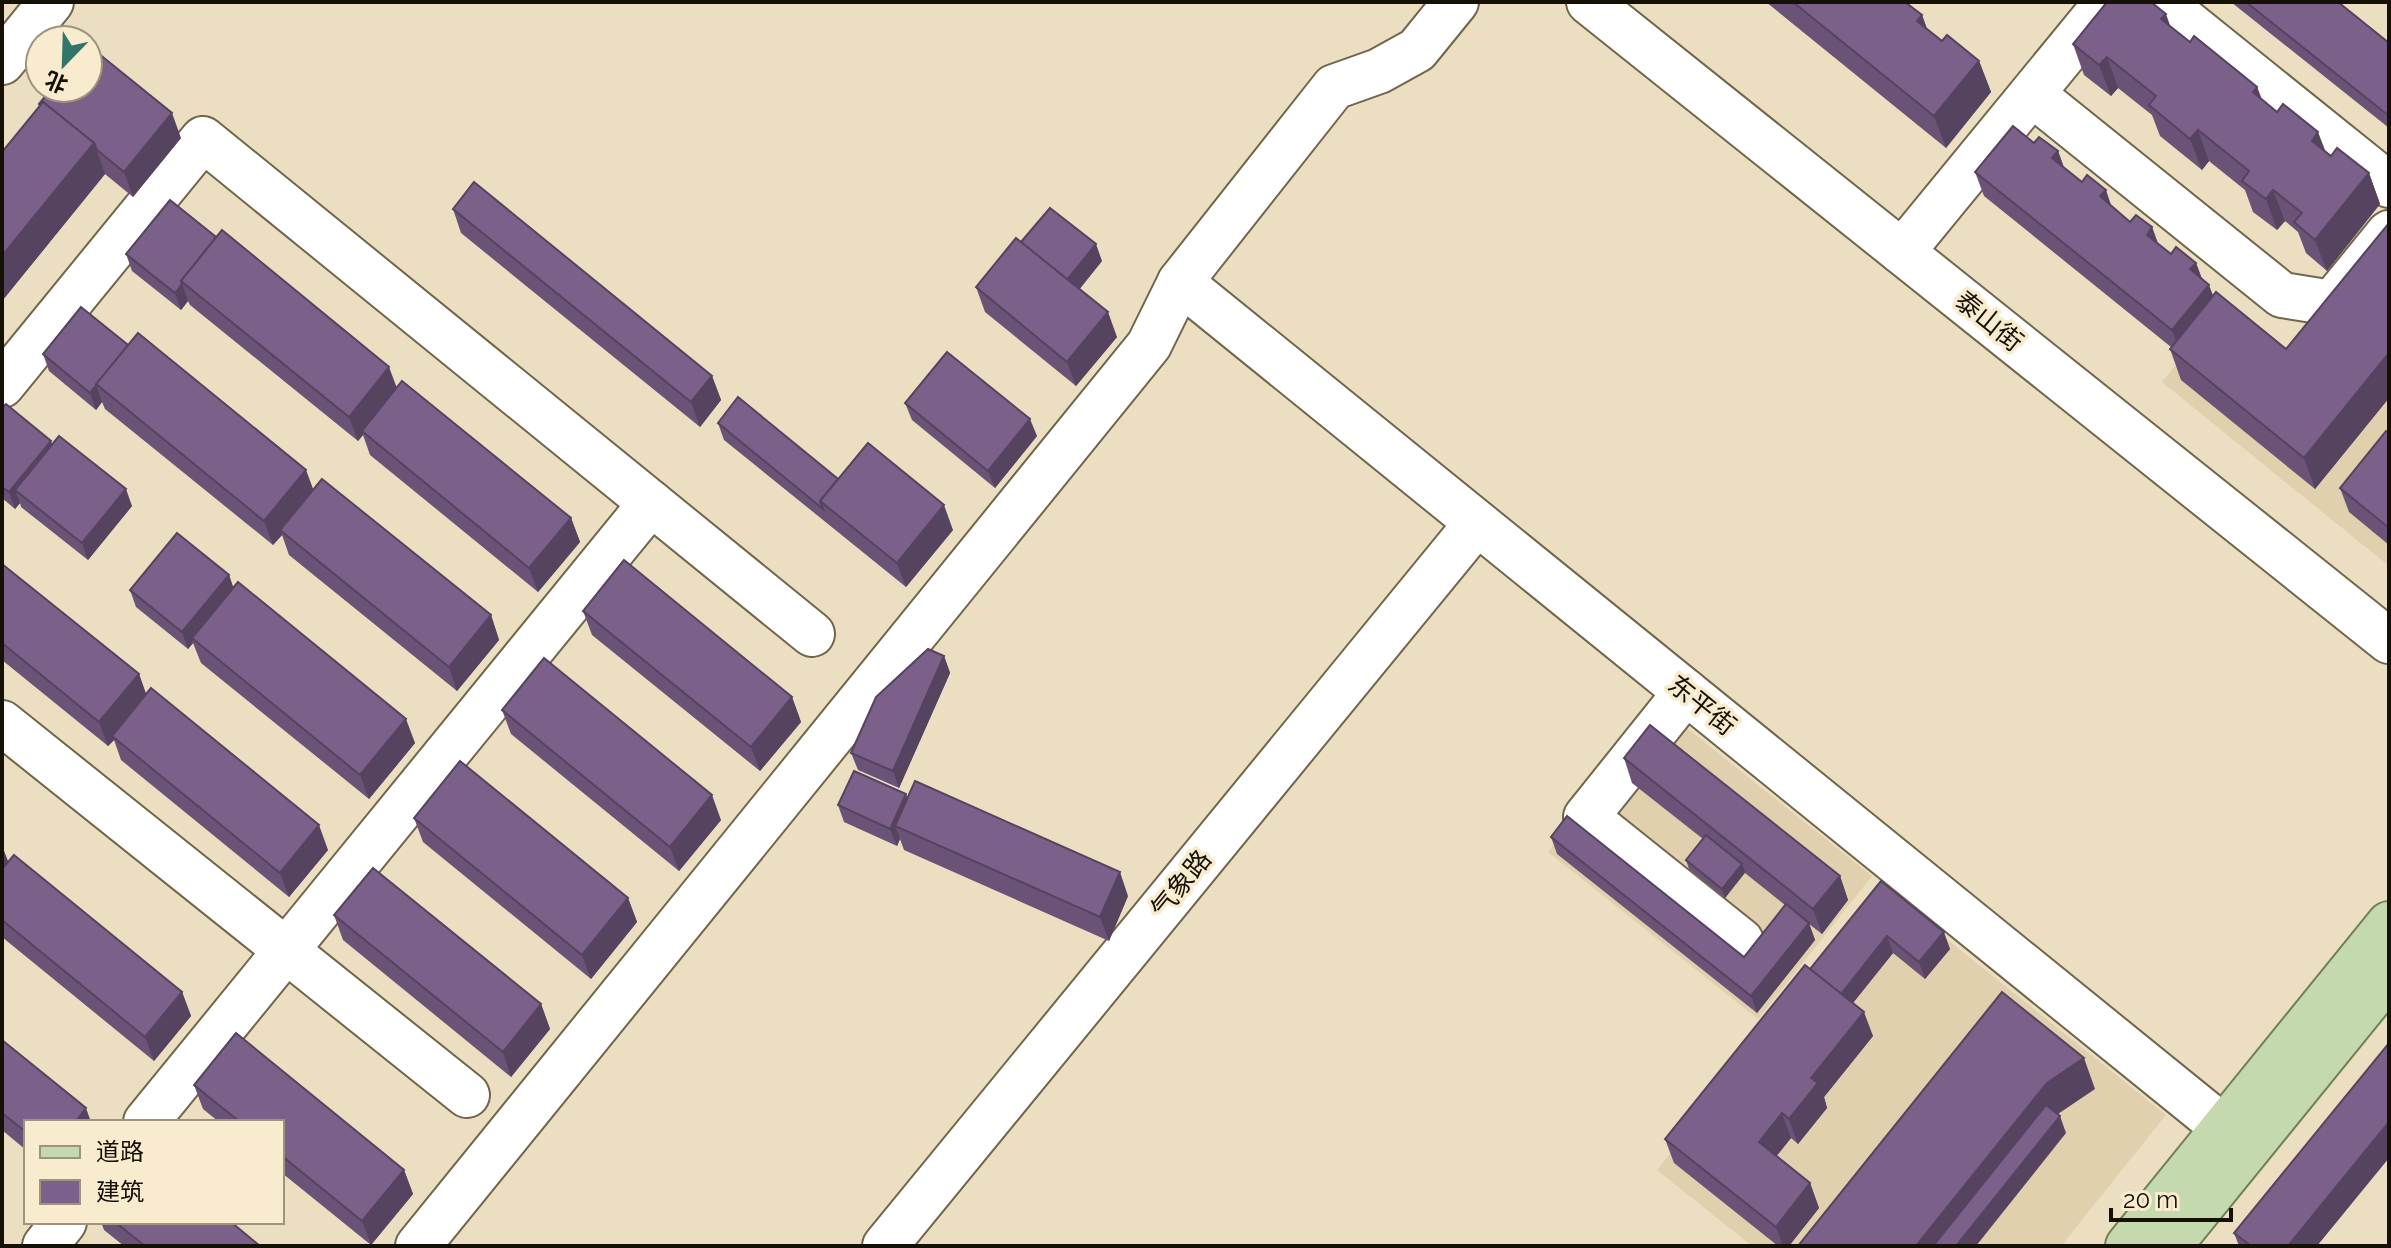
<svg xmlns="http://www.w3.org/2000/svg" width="2391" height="1248" viewBox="0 0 2391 1248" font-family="Raleway,'Noto Sans SC',sans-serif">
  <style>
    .built { fill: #e1d0ae }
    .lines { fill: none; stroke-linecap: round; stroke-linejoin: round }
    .minor-casing { stroke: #71654c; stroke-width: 48 }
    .major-casing { stroke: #6f8250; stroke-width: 48 }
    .minor { stroke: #fff; stroke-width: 44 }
    .major { stroke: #c5d9ae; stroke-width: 44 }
    .wall { fill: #6a5376 }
    .shaded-wall { fill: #564360 }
    .building { fill: #7b6089; stroke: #564360; stroke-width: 2 }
    .labels { text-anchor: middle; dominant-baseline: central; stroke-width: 7; stroke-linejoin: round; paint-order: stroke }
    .street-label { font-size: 26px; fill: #161107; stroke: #f8ebce }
  </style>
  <rect width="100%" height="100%" fill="#ebdec1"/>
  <g class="built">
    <path d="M2389 254V566L2162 382 2224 306 2298 366Z"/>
    <path d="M1663 709 1872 876 1758 1019 1548 852Z"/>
    <path d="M1883 888 2166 1115 2061 1246H1752L1657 1170Z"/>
  </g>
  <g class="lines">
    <g class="minor-casing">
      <g id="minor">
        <path d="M1589 2 2389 641"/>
        <path d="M2174 12 2389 185"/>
        <path d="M2 62 51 2"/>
        <path d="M2032 94 2282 295 2332 303 2389 233"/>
        <path d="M1902 252 2107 2"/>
        <path d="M1180 282 2224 1128"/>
        <path d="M2 385 203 139 812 634"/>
        <path d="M1686 692 1586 817 1741 941"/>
        <path d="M2 723 467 1095"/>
        <path d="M146 1122 651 503"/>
        <path d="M45 1246 64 1222"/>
        <path d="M418 1246 1149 345 1180 282 1334 87 1379 71 1417 50 1456 2"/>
        <path d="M885 1246 1477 523"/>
      </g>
    </g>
    <g class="major-casing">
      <g id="major">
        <path d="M2128 1246 2389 924"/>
        <path d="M2169 1246 2389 975"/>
      </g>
    </g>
    <use href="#minor" class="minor"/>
    <use href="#major" class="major"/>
  </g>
  <g class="wall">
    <path d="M1766 2H1905L1922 15 1927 29 1942 41 1979 61 1991 92 1946 148Z"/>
    <path d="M2231 2H2338L2389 43V128Z"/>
    <path d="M2170 26 2190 42 2257 87 2262 100 2331 156 2369 173 2380 204 2327 271 2306 253 2298 232 2285 221 2277 230 2253 212 2245 190 2209 161 2202 170 2160 136 2152 115 2118 88 2111 96 2084 75 2073 44Z"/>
    <path d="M39 104 181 138 133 197 105 174 2 301Z"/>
    <path d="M2034 143 2058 151 2064 168 2130 222 2152 227 2158 244 2171 254 2196 263 2202 279 2213 295 2286 349 2389 223V398L2315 489 2181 380 2170 349 2171 347 1984 196 1975 172Z"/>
    <path d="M453 209 712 376 721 400 700 427 461 233Z"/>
    <path d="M1021 242 1102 261 1079 289 1117 337 1076 386 985 312 976 287Z"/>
    <path d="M126 254 397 388 571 518 580 542 538 592 370 455 363 435 358 441 190 305 188 301 181 310 132 271Z"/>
    <path d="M128 345 313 490 491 615 499 640 457 691 289 555 282 535 273 545 105 409 102 402 96 410 49 371 43 354Z"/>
    <path d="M905 403 1037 436 995 488 912 420Z"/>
    <path d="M2 408 52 444 132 506 88 560 21 507 20 503 15 509 2 498Z"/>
    <path d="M718 423 838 479 953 530 906 587 724 440Z"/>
    <path d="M2389 433V545L2349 512 2340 488Z"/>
    <path d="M2 564 139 674 146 695 328 850 289 897 121 760 114 740 108 746 2 660Z"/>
    <path d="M229 575 233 588 415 743 369 799 201 663 193 643 188 649 136 607 130 590Z"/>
    <path d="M583 611 792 697 801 722 760 771 592 635Z"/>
    <path d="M944 656 950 673 899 788 858 770 851 753Z"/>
    <path d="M502 710 721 820 679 871 511 734Z"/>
    <path d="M1624 758 1840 876 1848 900 1822 934 1809 924 1815 940 1757 1013 1557 854 1551 837 1744 957 1785 905 1745 873 1725 898 1689 869 1686 860 1703 839 1632 783Z"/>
    <path d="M908 798 1128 896 1109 941 904 850 900 839 897 846 844 822 838 805Z"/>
    <path d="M414 818 628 898 637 922 591 979 423 842Z"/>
    <path d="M2 846 8 862 182 992 191 1016 154 1061 2 937Z"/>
    <path d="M1881 881 1950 949 1925 979 1893 953 1853 1003 1873 1036 1824 1097 1827 1108 1798 1144 1791 1138 1776 1156 1810 1183 1819 1208 1789 1246H1778L1674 1163 1665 1139 1810 969Z"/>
    <path d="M334 915 541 1004 550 1029 511 1077 343 940Z"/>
    <path d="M236 1033 404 1170 413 1194 371 1245 282 1173V1122H219L203 1109 194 1085Z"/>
    <path d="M2 1040 26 1122V1150L2 1130Z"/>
    <path d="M101 1222H231L260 1246H124L104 1230Z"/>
    <path d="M2234 1233 2317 1246H2239Z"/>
  </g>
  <g class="shaded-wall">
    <path d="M2166 14 2177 45 2161 19Z"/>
    <path d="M1922 15 1933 46 1917 21Z"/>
    <path d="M2107 57 2118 88 2111 96 2099 65Z"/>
    <path d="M1979 61 1991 92 1946 148 1934 116Z"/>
    <path d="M2257 87 2269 118 2253 92Z"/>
    <path d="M172 113 181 138 133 197 124 172Z"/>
    <path d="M2198 130 2209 161 2202 170 2190 139Z"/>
    <path d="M2318 132 2330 163 2312 141Z"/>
    <path d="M94 143 105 174 2 301V256Z"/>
    <path d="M2058 151 2067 176 2052 158Z"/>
    <path d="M2369 173 2380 204 2327 271 2315 240Z"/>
    <path d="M2106 190 2114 214 2100 196Z"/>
    <path d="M2273 190 2285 221 2277 230 2266 199Z"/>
    <path d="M2152 227 2161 252 2147 235Z"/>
    <path d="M1096 244 1102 261 1071 300 1065 283Z"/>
    <path d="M2196 263 2205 287 2190 269Z"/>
    <path d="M182 284 188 301 181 310 175 293Z"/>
    <path d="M2209 285 2218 309 2181 355 2172 330Z"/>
    <path d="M1108 312 1117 337 1076 386 1067 362Z"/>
    <path d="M2389 353V398L2315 489 2304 458Z"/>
    <path d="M389 367 398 391 362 431 363 435 358 441 349 417Z"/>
    <path d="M712 376 721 400 700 427 691 402Z"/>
    <path d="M96 385 102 402 96 410 90 393Z"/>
    <path d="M1030 419 1037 436 995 488 988 471Z"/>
    <path d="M51 441 57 458 15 490 20 503 15 509 9 492Z"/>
    <path d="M306 470 315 494 280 530 282 535 273 545 264 521Z"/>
    <path d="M126 489 132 506 88 560 82 543Z"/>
    <path d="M944 505 953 530 906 587 897 563Z"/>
    <path d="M571 518 580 542 538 592 529 568Z"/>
    <path d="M229 575 235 592 192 638 193 643 188 649 182 632Z"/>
    <path d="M491 615 499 640 457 691 449 667Z"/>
    <path d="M944 656 950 673 899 788 893 771Z"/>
    <path d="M139 674 148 699 112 736 114 740 108 746 99 722Z"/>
    <path d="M792 697 801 722 760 771 751 747Z"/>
    <path d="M406 719 415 743 369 799 360 775Z"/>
    <path d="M906 794 912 811 895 826 900 839 897 846 890 829Z"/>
    <path d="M712 795 721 820 679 871 670 847Z"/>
    <path d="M319 825 328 850 289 897 280 873Z"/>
    <path d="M2 846 10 866 2 876Z"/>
    <path d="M1742 864 1745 872 1725 898 1722 889Z"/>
    <path d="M1120 872 1128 896 1109 941 1100 917Z"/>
    <path d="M1840 876 1848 900 1822 934 1813 909Z"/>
    <path d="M628 898 637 922 591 979 582 955Z"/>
    <path d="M1809 923 1815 940 1757 1013 1751 996Z"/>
    <path d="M1944 932 1950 949 1925 979 1919 962Z"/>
    <path d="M1887 936 1893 953 1844 1014 1838 997Z"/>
    <path d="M182 992 191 1016 154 1061 145 1037Z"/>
    <path d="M541 1004 550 1029 511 1077 503 1052Z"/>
    <path d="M1864 1012 1873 1036 1824 1097 1827 1108 1798 1144 1789 1119 1811 1078Z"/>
    <path d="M2084 1058 2095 1089 2058 1114 1952 1246H1916L2047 1083Z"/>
    <path d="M86 1108 91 1122H75Z"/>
    <path d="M1782 1113 1791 1138 1768 1167 1759 1142Z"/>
    <path d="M2060 1116 2066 1133 1976 1246H1956Z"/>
    <path d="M2389 1122V1158L2317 1246H2288Z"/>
    <path d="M404 1170 413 1194 371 1245 362 1221Z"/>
    <path d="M1810 1183 1819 1208 1789 1246H1783L1776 1227Z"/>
  </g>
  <g class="building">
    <path d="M1793 2H1905L1922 15 1917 21 1942 41 1947 35 1979 61 1934 116Z"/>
    <path d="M2107 2H2151L2166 14 2161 19 2190 42 2194 36 2257 87 2253 92 2277 112 2283 104 2318 132 2312 141 2331 156 2337 148 2369 173 2315 240 2294 222 2302 213 2273 190 2266 199 2242 181 2249 171 2198 130 2190 139 2149 105 2156 96 2107 57 2099 65 2073 44Z"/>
    <path d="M2246 2H2338L2389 43V116Z"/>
    <path d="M88 45 172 113 124 172 97 150 94 143 43 102 41 105 39 104 52 88H88Z"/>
    <path d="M43 102 94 143 2 256V152Z"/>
    <path d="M2013 126 2034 143 2039 137 2058 151 2052 158 2082 182 2087 175 2106 190 2100 196 2130 222 2136 215 2152 227 2147 235 2171 254 2176 247 2196 263 2190 269 2209 285 2172 330 1975 172Z"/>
    <path d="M474 182 712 376 691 402 453 209Z"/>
    <path d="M170 200 216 237 181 281 182 284 175 293 126 254Z"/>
    <path d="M1050 208 1096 244 1067 280 1021 242Z"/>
    <path d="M2389 223V353L2304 458 2170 349 2216 292 2286 349Z"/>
    <path d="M222 230 389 367 349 417 181 281Z"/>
    <path d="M1016 238 1108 312 1067 362 976 287Z"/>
    <path d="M81 307 128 345 90 393 43 354Z"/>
    <path d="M138 333 306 470 264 521 96 384Z"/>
    <path d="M947 352 1030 419 988 471 905 403Z"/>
    <path d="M402 381 571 518 529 568 362 431Z"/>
    <path d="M738 397 838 479 820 501 823 509 718 423Z"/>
    <path d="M6 404 51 441 9 492 2 487V408Z"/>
    <path d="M2386 431 2389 433V528L2340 488Z"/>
    <path d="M59 436 126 489 82 543 15 490Z"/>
    <path d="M868 443 944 505 897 563 820 501Z"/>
    <path d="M322 479 491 615 449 667 280 530Z"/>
    <path d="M177 533 229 575 182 632 130 590Z"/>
    <path d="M624 560 792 697 751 747 583 611Z"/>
    <path d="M2 564 139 674 99 722 2 643Z"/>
    <path d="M238 582 406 719 360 775 192 638Z"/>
    <path d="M928 649 944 656 893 771 851 753 876 697Z"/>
    <path d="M544 658 712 795 670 847 502 710Z"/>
    <path d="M151 688 319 825 280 873 112 736Z"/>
    <path d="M1650 725 1840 876 1813 909 1624 758Z"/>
    <path d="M460 761 628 898 582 955 414 818Z"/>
    <path d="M854 771 906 794 890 829 838 805Z"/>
    <path d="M915 781 1120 872 1100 917 895 826Z"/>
    <path d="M1567 816 1744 957 1786 904 1809 923 1751 996 1551 837Z"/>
    <path d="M1706 835 1742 864 1722 889 1686 860Z"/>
    <path d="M14 855 182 992 145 1037 2 920V869Z"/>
    <path d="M373 868 541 1004 503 1052 334 915Z"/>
    <path d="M1881 881 1944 932 1919 962 1887 936 1841 994 1810 969Z"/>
    <path d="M1805 965 1864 1012 1811 1078 1818 1083 1789 1119 1782 1113 1759 1142 1810 1183 1776 1227 1665 1139Z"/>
    <path d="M2002 992 2084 1058 2047 1083 1916 1246H1798Z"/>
    <path d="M236 1033 404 1170 362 1221 282 1156V1122H240L194 1085Z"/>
    <path d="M2 1040 86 1108 75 1122H26V1132L2 1113Z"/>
    <path d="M2389 1043V1122L2288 1246H2251L2234 1233Z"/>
    <path d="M2046 1105 2060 1116 1956 1246H1933Z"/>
    <path d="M115 1222H231L260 1246H145Z"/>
  </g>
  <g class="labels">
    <g class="street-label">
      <text transform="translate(1989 321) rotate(39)">泰山街</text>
      <text transform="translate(1702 705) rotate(39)">东平街</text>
      <text transform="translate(1181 884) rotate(-51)">气象路</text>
    </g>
  </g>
  <rect width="2391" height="1248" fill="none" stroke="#161107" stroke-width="8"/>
  <rect x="24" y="1120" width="260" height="104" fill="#f8ebce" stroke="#9e947e" stroke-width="2"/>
  <rect x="40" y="1146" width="40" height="12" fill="#c5d9ae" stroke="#9e947e" stroke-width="2"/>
  <text x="96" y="1160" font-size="24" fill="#161107">道路</text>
  <rect x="40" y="1180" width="40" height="24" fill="#7b6089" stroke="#9e947e" stroke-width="2"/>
  <text x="96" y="1200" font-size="24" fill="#161107">建筑</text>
  <g transform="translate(64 64) rotate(203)"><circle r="38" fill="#f8ebce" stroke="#9e947e" stroke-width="2"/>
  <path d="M0-6L14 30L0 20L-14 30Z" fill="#317669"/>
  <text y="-12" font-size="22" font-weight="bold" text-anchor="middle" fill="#161107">北</text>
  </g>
  <path d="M2111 1208v12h120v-12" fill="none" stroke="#161107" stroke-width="4"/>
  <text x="2123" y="1208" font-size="24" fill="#161107" stroke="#f8ebce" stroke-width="6" paint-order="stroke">20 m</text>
</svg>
